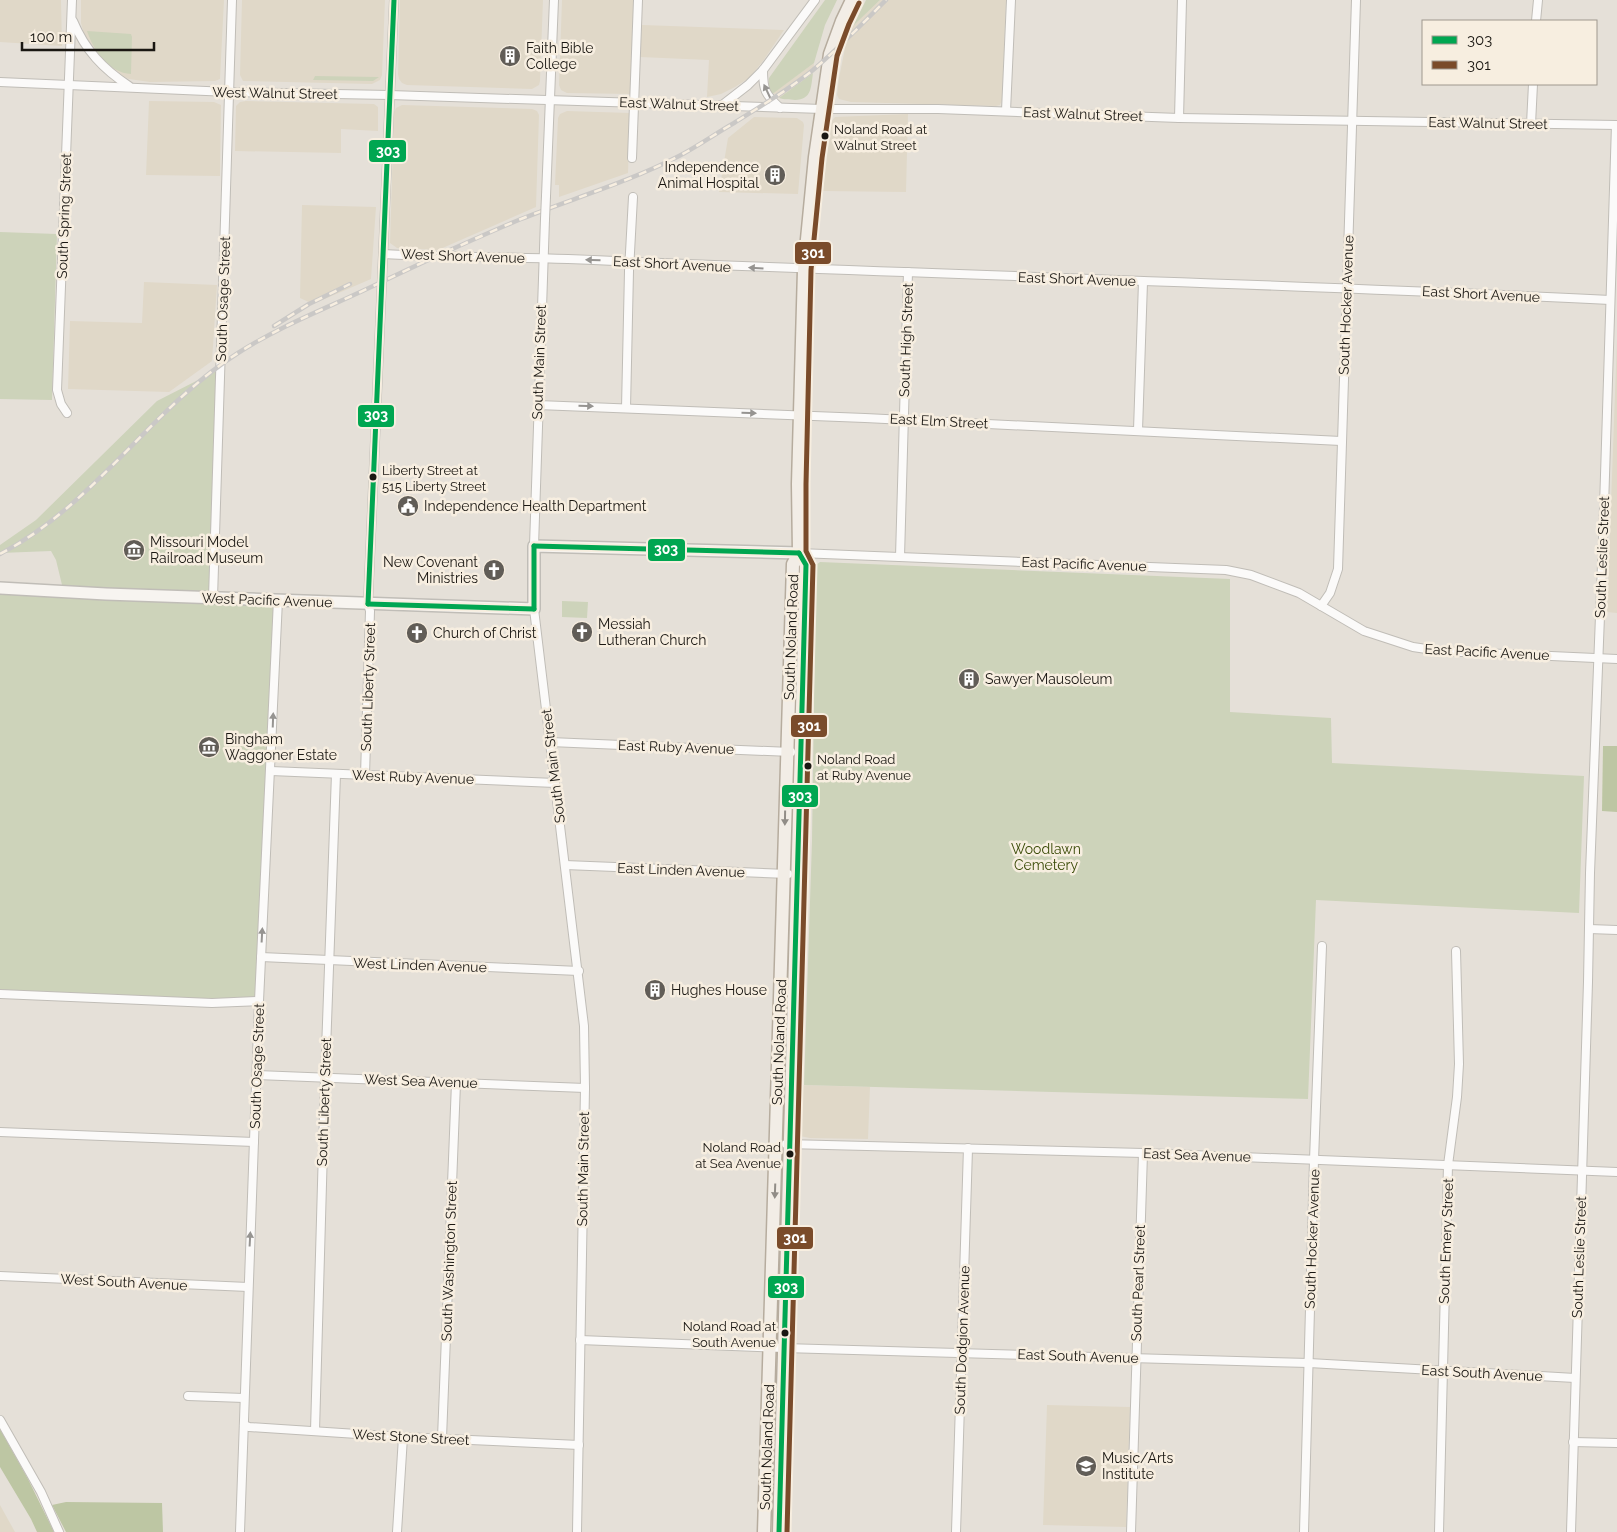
<svg xmlns="http://www.w3.org/2000/svg" width="1617" height="1532" viewBox="0 0 1617 1532" font-family="Raleway,sans-serif">
  <style>
    .built { fill: #e0d8c8 }
    .green { fill: #cdd3ba }
    .forest { fill: #bdc6a3 }
    .lines { fill: none; stroke-linecap: round; stroke-linejoin: round }
    .street-casing { stroke: #c0bdb7; stroke-width: 10 }
    .secondary-casing { stroke: #c0bdb7; stroke-width: 14 }
    .primary-casing { stroke: #b6ac9e; stroke-width: 15 }
    .street { stroke: #fbfaf9; stroke-width: 8 }
    .secondary { stroke: #f7f4f0; stroke-width: 11 }
    .primary { stroke: #f2ede6; stroke-width: 12 }
    .rail-casing { stroke: #cac8c6; stroke-width: 4.5 }
    .rail { stroke: #f7eee0; stroke-width: 2.5; stroke-dasharray: 8; stroke-linecap: butt }
    .street-bridge-casing { stroke: #c0bdb7; stroke-width: 10; stroke-linecap: butt }
    .street-bridge { stroke: #fbfaf9; stroke-width: 8 }
    .bus-1-casing { stroke: #f7eee0; stroke-width: 9 }
    .bus-2-casing { stroke: #f7eee0; stroke-width: 9 }
    .bus-1 { stroke: #00a651; stroke-width: 5 }
    .bus-2 { stroke: #7a4b2a; stroke-width: 5 }
    .oneway { fill: #969491 }
    .oneway2 { fill: #918d87 }
    .bus-dot { fill: #1a1712; stroke: #f7eee0; stroke-width: 2 }
    .labels { text-anchor: middle; dominant-baseline: central; stroke-width: 5; stroke-linejoin: round; paint-order: stroke }
    .bus-label { font-size: 13px; fill: #1a1712; stroke: #f7eee0; text-anchor: start }
    .poi-label { font-size: 14px; fill: #1a1712; stroke: #f7eee0; text-anchor: start }
    .street-label { font-size: 14px; fill: #1a1712; stroke: #f7eee0 }
    .park-label { font-size: 14px; fill: #394a06; stroke: #f7eee0 }
    .line-badge { stroke: #f7eee0; stroke-width: 2 }
    .badge-label { font-size: 14px; text-anchor: middle; font-weight: bold; fill: #fff }
  </style>
  <rect width="100%" height="100%" fill="#e5e0d8"/>
  <g class="built">
    <path d="M0 0H61L62 46 0 42Z"/>
    <path d="M81 0H224L220 79 215 81 150 82 129 79 119 75 100 60 85 38 81 23Z"/>
    <path d="M242 0H385L382 75 380 80 372 84 243 81 240 75Z"/>
    <path d="M400 0H543L540 81 539 85 532 89 407 85 402 83 399 79 398 74Z"/>
    <path d="M562 0H634L632 91 630 94 567 93 561 90 559 85Z"/>
    <path d="M880 0H1006L1002 100 1000 105 996 106 851 102 839 99 837 95 839 78 846 43 853 26Z"/>
    <path d="M642 25 784 30 763 61 749 78 735 87 721 94 707 97 709 60 640 57Z"/>
    <path d="M814 63 813 73 779 98 773 93Z"/>
    <path d="M149 101 214 102 221 105 220 176 146 175Z"/>
    <path d="M246 101 374 104 378 107V131L341 129V153L235 151 236 106 240 102Z"/>
    <path d="M402 105 532 109 537 111 539 115 536 207 438 250 397 248 390 243 394 112 396 108Z"/>
    <path d="M567 111 630 113 628 173 559 197V185H555L558 118 560 114Z"/>
    <path d="M908 114 906 192 823 191 831 122 835 117Z"/>
    <path d="M754 117 797 118 803 122 804 125 798 194 719 192 728 138Z"/>
    <path d="M302 205 376 207 371 279 313 304 300 298Z"/>
    <path d="M144 282 217 285 212 361 169 392 68 389 70 321 142 323Z"/>
    <path d="M1617 339V613L1607 612Z"/>
    <path d="M799 1085 870 1087 868 1139 810 1138 800 1136 797 1129Z"/>
    <path d="M1047 1405 1130 1407 1126 1527 1043 1525Z"/>
    <path d="M0 1505 15 1532H0Z"/>
  </g>
  <g class="green">
    <path d="M825 0H837L825 25 814 63 771 95 768 88 769 78Z"/>
    <path d="M866 0H880L853 26Z"/>
    <path d="M87 31 131 34 132 37 131 74C109 73 93 50 87 31Z"/>
    <path d="M813 73C811 86 812 100 795 100 790 99 784 100 779 98Z"/>
    <path d="M315 76 379 77 373 81 313 80Z"/>
    <path d="M0 232 57 234 52 400 0 399Z"/>
    <path d="M221 365 213 597 278 600 259 1001 0 994V586L63 589 56 560 51 551 0 553V545L36 520 157 401 204 377Z"/>
    <path d="M820 562 1230 579V712L1331 718 1332 763 1584 776 1579 913 1316 900 1308 1099 804 1085 812 841 816 565Z"/>
    <path d="M562 601 588 602 587 618 562 617Z"/>
  </g>
  <g class="forest">
    <path d="M1603 746H1617V812L1602 811Z"/>
    <path d="M0 1429 28 1479 54 1532H37L31 1519 0 1467Z"/>
    <path d="M66 1502 162 1503 163 1532H66L52 1505Z"/>
  </g>
  <g class="lines">
    <g class="street-casing">
      <g id="street">
        <path d="M73 21C85 50 103 69 129 86"/>
        <path d="M1536 21 1538 0"/>
        <path d="M763 70C763 90 765 94 780 108"/>
        <path d="M0 82 229 92 390 95 822 109H938L1179 118 1617 125"/>
        <path d="M721 106 748 85 763 70 815 0"/>
        <path d="M1006 111 1011 0"/>
        <path d="M1179 118 1182 0"/>
        <path d="M1531 124 1533 84"/>
        <path d="M632 158 638 0"/>
        <path d="M546 196 554 0"/>
        <path d="M383 254C444 257 506 257 568 259 915 274 1263 283 1610 300"/>
        <path d="M538 405 865 418 1341 441"/>
        <path d="M626 408 629 271 633 197"/>
        <path d="M67 413 61 404 57 390 72 0"/>
        <path d="M1138 430 1143 282"/>
        <path d="M534 546 545 219"/>
        <path d="M799 553 1226 570 1251 575 1299 593 1364 631 1413 647 1440 651 1617 659"/>
        <path d="M900 557 908 272"/>
        <path d="M213 598 232 0"/>
        <path d="M1321 606 1330 593 1338 569 1356 0"/>
        <path d="M534 609 584 1026 585 1088 577 1532"/>
        <path d="M550 742 791 752"/>
        <path d="M271 771 555 783"/>
        <path d="M365 775 370 611 368 604 394 0"/>
        <path d="M565 865 788 874"/>
        <path d="M1589 929 1617 930"/>
        <path d="M261 957 579 971"/>
        <path d="M0 994 212 1003 259 1001"/>
        <path d="M257 1075 585 1088"/>
        <path d="M0 1132 254 1142"/>
        <path d="M786 1144 1143 1153 1617 1172"/>
        <path d="M0 1276 248 1287"/>
        <path d="M580 1340 784 1348 1309 1363 1575 1378"/>
        <path d="M188 1396 244 1398"/>
        <path d="M0 1420 41 1492 59 1532"/>
        <path d="M244 1425 249 1427 403 1437 579 1445"/>
        <path d="M315 1431 325 1078 336 774"/>
        <path d="M442 1438 456 1083"/>
        <path d="M1573 1442 1617 1443"/>
        <path d="M240 1532 259 1001 278 600"/>
        <path d="M397 1532 403 1437"/>
        <path d="M956 1532 968 1148"/>
        <path d="M1131 1532 1143 1153"/>
        <path d="M1304 1532 1314 1160 1322 946"/>
        <path d="M1439 1532 1448 1165 1457 1097 1459 1064 1456 951"/>
        <path d="M1571 1532 1588 982 1590 873 1603 539 1616 125"/>
      </g>
    </g>
    <g class="secondary-casing">
      <path id="secondary" d="M0 588 106 594 534 609V546L799 553"/>
    </g>
    <g class="primary-casing">
      <g id="primary">
        <path d="M764 1532 793 564 799 553"/>
        <path d="M779 1532 806 565 799 553 798 484 804 270 815 157 830 54 842 21 852 0"/>
      </g>
    </g>
    <use href="#street" class="street"/>
    <use href="#secondary" class="secondary"/>
    <use href="#primary" class="primary"/>
    <g class="rail-casing">
      <g id="rail">
        <path d="M274 326 309 304 350 284"/>
        <path d="M0 554C95 505 150 409 238 353 280 326 327 308 371 287 421 263 471 240 521 219 574 198 629 182 679 156 698 146 715 134 734 123 761 106 788 90 813 70 839 48 862 24 886 0"/>
      </g>
    </g>
    <use href="#rail" class="rail"/>
    <g class="street-bridge-casing">
      <path id="street-bridge" d="M545 219 546 196"/>
    </g>
    <use href="#street-bridge" class="street-bridge"/>
    <g class="bus-1-casing">
      <g id="bus-1">
        <path d="M534 546 799 553"/>
        <path d="M534 546V609"/>
        <path d="M368 604 394 0"/>
        <path d="M368 604 534 609"/>
        <path d="M779 1532 806 565 799 553"/>
      </g>
    </g>
    <g class="bus-2-casing">
      <path id="bus-2" d="M787 1532 813 565 806 551V484L811 270 822 158 837 56 849 24 859 3"/>
    </g>
    <use href="#bus-1" class="bus-1"/>
    <use href="#bus-2" class="bus-2"/>
  </g>
  <defs><path id="oneway-solid" d="M-6-.8H1V-3.2L6.5 0L1 3.2V.8H-6Z" transform="scale(1.25)"/></defs>
  <g class="oneway">
    <use href="#oneway-solid" transform="translate(767 91) rotate(-115)"/>
    <use href="#oneway-solid" transform="translate(593 260) rotate(-178)"/>
    <use href="#oneway-solid" transform="translate(756 268) rotate(-177)"/>
    <use href="#oneway-solid" transform="translate(586 406) rotate(2)"/>
    <use href="#oneway-solid" transform="translate(749 413) rotate(2)"/>
    <use href="#oneway-solid" transform="translate(273 720) rotate(-88)"/>
    <use href="#oneway-solid" transform="translate(262 935) rotate(-87)"/>
    <use href="#oneway-solid" transform="translate(250 1239) rotate(-87)"/>
  </g>
  <g class="oneway2">
    <use href="#oneway-solid" transform="translate(785 818) rotate(91)"/>
    <use href="#oneway-solid" transform="translate(775 1191) rotate(92)"/>
  </g>
  <defs>
    <g id="building-disc" transform="scale(1.125)"><circle r="9.5" fill="#615d57" stroke="#f7eee0"/><path d="M-4-6H4V6H1V3H-1V6H-4ZM-2.5-4.3h1.7v1.8h-1.7ZM.8-4.3h1.7v1.8H.8ZM-2.5-1h1.7V.8h-1.7ZM.8-1h1.7V.8H.8Z" fill="#fff"/></g>
    <g id="civic-disc" transform="scale(1.125)"><circle r="9.5" fill="#615d57" stroke="#f7eee0"/><path d="M-.6-6.5H3V-4.5H.6V-3L4-1V1h2V6H-6V1h2V-1L-.6-3ZM-1.2 2.5V6h2.4V2.5Z" fill="#fff"/></g>
    <g id="museum-disc" transform="scale(1.125)"><circle r="9.5" fill="#615d57" stroke="#f7eee0"/><path d="M0-6L6-3V-2H-6V-3ZM-5-1h2V3h-2ZM-1-1h2V3h-2ZM3-1h2V3H3ZM-6 4H6V6H-6Z" fill="#fff"/></g>
    <g id="church-disc" transform="scale(1.125)"><circle r="9.5" fill="#615d57" stroke="#f7eee0"/><path d="M-1.2-6h2.4v3.5h3.3v2.4h-3.3V6h-2.4V-.1h-3.3v-2.4h3.3Z" fill="#fff"/></g>
    <g id="school-disc" transform="scale(1.125)"><circle r="9.5" fill="#615d57" stroke="#f7eee0"/><path d="M0-5L7-2L0 1L-7-2ZM-4 1L0 2.5L4 1V4Q0 6-4 4Z" fill="#fff"/></g>
  </defs>
  <g fill-rule="evenodd">
    <use href="#building-disc" x="510" y="56"/>
    <use href="#building-disc" x="775" y="175"/>
    <use href="#civic-disc" x="408" y="506"/>
    <use href="#museum-disc" x="134" y="550"/>
    <use href="#church-disc" x="494" y="570"/>
    <use href="#church-disc" x="582" y="632"/>
    <use href="#church-disc" x="417" y="633"/>
    <use href="#building-disc" x="969" y="679"/>
    <use href="#museum-disc" x="209" y="747"/>
    <use href="#building-disc" x="655" y="990"/>
    <use href="#school-disc" x="1086" y="1466"/>
  </g>
  <g class="bus-dot">
    <circle cx="825" cy="136" r="4.5"/>
    <circle cx="373" cy="477" r="4.5"/>
    <circle cx="808" cy="766" r="4.5"/>
    <circle cx="790" cy="1154" r="4.5"/>
    <circle cx="785" cy="1333" r="4.5"/>
  </g>
  <g class="labels">
    <g class="bus-label">
      <text x="834" y="129">Noland Road at<tspan x="834" dy="16">Walnut Street</tspan></text>
      <text x="382" y="470">Liberty Street at<tspan x="382" dy="16">515 Liberty Street</tspan></text>
      <text x="817" y="759">Noland Road<tspan x="817" dy="16">at Ruby Avenue</tspan></text>
      <text x="781" y="1147" text-anchor="end">Noland Road<tspan x="781" dy="16">at Sea Avenue</tspan></text>
      <text x="776" y="1326" text-anchor="end">Noland Road at<tspan x="776" dy="16">South Avenue</tspan></text>
    </g>
    <g class="poi-label">
      <text x="526" y="48">Faith Bible<tspan x="526" dy="16">College</tspan></text>
      <text x="759" y="167" text-anchor="end">Independence<tspan x="759" dy="16">Animal Hospital</tspan></text>
      <text x="424" y="506">Independence Health Department</text>
      <text x="150" y="542">Missouri Model<tspan x="150" dy="16">Railroad Museum</tspan></text>
      <text x="478" y="562" text-anchor="end">New Covenant<tspan x="478" dy="16">Ministries</tspan></text>
      <text x="598" y="624">Messiah<tspan x="598" dy="16">Lutheran Church</tspan></text>
      <text x="433" y="633">Church of Christ</text>
      <text x="985" y="679">Sawyer Mausoleum</text>
      <text x="225" y="739">Bingham<tspan x="225" dy="16">Waggoner Estate</tspan></text>
      <text x="671" y="990">Hughes House</text>
      <text x="1102" y="1458">Music/Arts<tspan x="1102" dy="16">Institute</tspan></text>
    </g>
    <g class="street-label">
      <text transform="translate(275 93) rotate(1)">West Walnut Street</text>
      <text transform="translate(679 104) rotate(2)">East Walnut Street</text>
      <text transform="translate(1083 114) rotate(2)">East Walnut Street</text>
      <text transform="translate(1488 123) rotate(1)">East Walnut Street</text>
      <text transform="translate(64 216) rotate(-88)">South Spring Street</text>
      <text transform="translate(463 256) rotate(2)">West Short Avenue</text>
      <text transform="translate(672 264) rotate(3)">East Short Avenue</text>
      <text transform="translate(1077 279) rotate(2)">East Short Avenue</text>
      <text transform="translate(1481 294) rotate(3)">East Short Avenue</text>
      <text transform="translate(223 299) rotate(-88)">South Osage Street</text>
      <text transform="translate(1346 305) rotate(-88)">South Hocker Avenue</text>
      <text transform="translate(906 340) rotate(-88)">South High Street</text>
      <text transform="translate(539 362) rotate(-88)">South Main Street</text>
      <text transform="translate(939 421) rotate(3)">East Elm Street</text>
      <text transform="translate(1602 557) rotate(-88)">South Leslie Street</text>
      <text transform="translate(1084 564) rotate(2)">East Pacific Avenue</text>
      <text transform="translate(267 600) rotate(2)">West Pacific Avenue</text>
      <text transform="translate(791 637) rotate(-88)">South Noland Road</text>
      <text transform="translate(1487 652) rotate(3)">East Pacific Avenue</text>
      <text transform="translate(368 687) rotate(-88)">South Liberty Street</text>
      <text transform="translate(676 747) rotate(2)">East Ruby Avenue</text>
      <text transform="translate(553 766) rotate(-97)">South Main Street</text>
      <text transform="translate(413 777) rotate(2)">West Ruby Avenue</text>
      <text transform="translate(681 870) rotate(2)">East Linden Avenue</text>
      <text transform="translate(420 965) rotate(2)">West Linden Avenue</text>
      <text transform="translate(779 1042) rotate(-88)">South Noland Road</text>
      <text transform="translate(257 1066) rotate(-88)">South Osage Street</text>
      <text transform="translate(421 1081) rotate(2)">West Sea Avenue</text>
      <text transform="translate(324 1102) rotate(-88)">South Liberty Street</text>
      <text transform="translate(1197 1155) rotate(2)">East Sea Avenue</text>
      <text transform="translate(583 1169) rotate(-89)">South Main Street</text>
      <text transform="translate(1312 1239) rotate(-88)">South Hocker Avenue</text>
      <text transform="translate(1446 1241) rotate(-88)">South Emery Street</text>
      <text transform="translate(1579 1257) rotate(-88)">South Leslie Street</text>
      <text transform="translate(449 1261) rotate(-88)">South Washington Street</text>
      <text transform="translate(124 1282) rotate(3)">West South Avenue</text>
      <text transform="translate(1138 1283) rotate(-88)">South Pearl Street</text>
      <text transform="translate(962 1340) rotate(-88)">South Dodgion Avenue</text>
      <text transform="translate(1078 1356) rotate(2)">East South Avenue</text>
      <text transform="translate(1482 1373) rotate(3)">East South Avenue</text>
      <text transform="translate(411 1437) rotate(3)">West Stone Street</text>
      <text transform="translate(767 1447) rotate(-88)">South Noland Road</text>
    </g>
    <g class="park-label">
      <text x="1046" y="849">Woodlawn<tspan x="1046" dy="16">Cemetery</tspan></text>
    </g>
  </g>
  <g class="line-badge">
    <rect x="368" y="139" width="39" height="24" rx="5" fill="#00a651"/>
    <rect x="794" y="241" width="38" height="24" rx="5" fill="#7a4b2a"/>
    <rect x="357" y="404" width="38" height="24" rx="5" fill="#00a651"/>
    <rect x="647" y="538" width="39" height="24" rx="5" fill="#00a651"/>
    <rect x="790" y="714" width="38" height="24" rx="5" fill="#7a4b2a"/>
    <rect x="781" y="784" width="38" height="24" rx="5" fill="#00a651"/>
    <rect x="776" y="1226" width="38" height="24" rx="5" fill="#7a4b2a"/>
    <rect x="767" y="1275" width="38" height="24" rx="5" fill="#00a651"/>
  </g>
  <g class="badge-label">
    <text x="388" y="156">303</text>
    <text x="813" y="258">301</text>
    <text x="376" y="420">303</text>
    <text x="666" y="554">303</text>
    <text x="809" y="731">301</text>
    <text x="800" y="801">303</text>
    <text x="795" y="1243">301</text>
    <text x="786" y="1292">303</text>
  </g>
  <rect x="1422" y="20" width="175" height="65" fill="#f7eee0" stroke="#9f988e"/>
  <rect x="1432" y="36" width="25" height="8" fill="#00a651" stroke="#9f988e"/>
  <text x="1467" y="45" font-size="15" fill="#1a1712">303</text>
  <rect x="1432" y="61" width="25" height="8" fill="#7a4b2a" stroke="#9f988e"/>
  <text x="1467" y="70" font-size="15" fill="#1a1712">301</text>
  <path d="M22 42v8h132v-8" fill="none" stroke="#1a1712" stroke-width="2.5"/>
  <text x="30" y="42" font-size="15" fill="#1a1712" stroke="#f7eee0" stroke-width="4" paint-order="stroke">100 m</text>
</svg>
